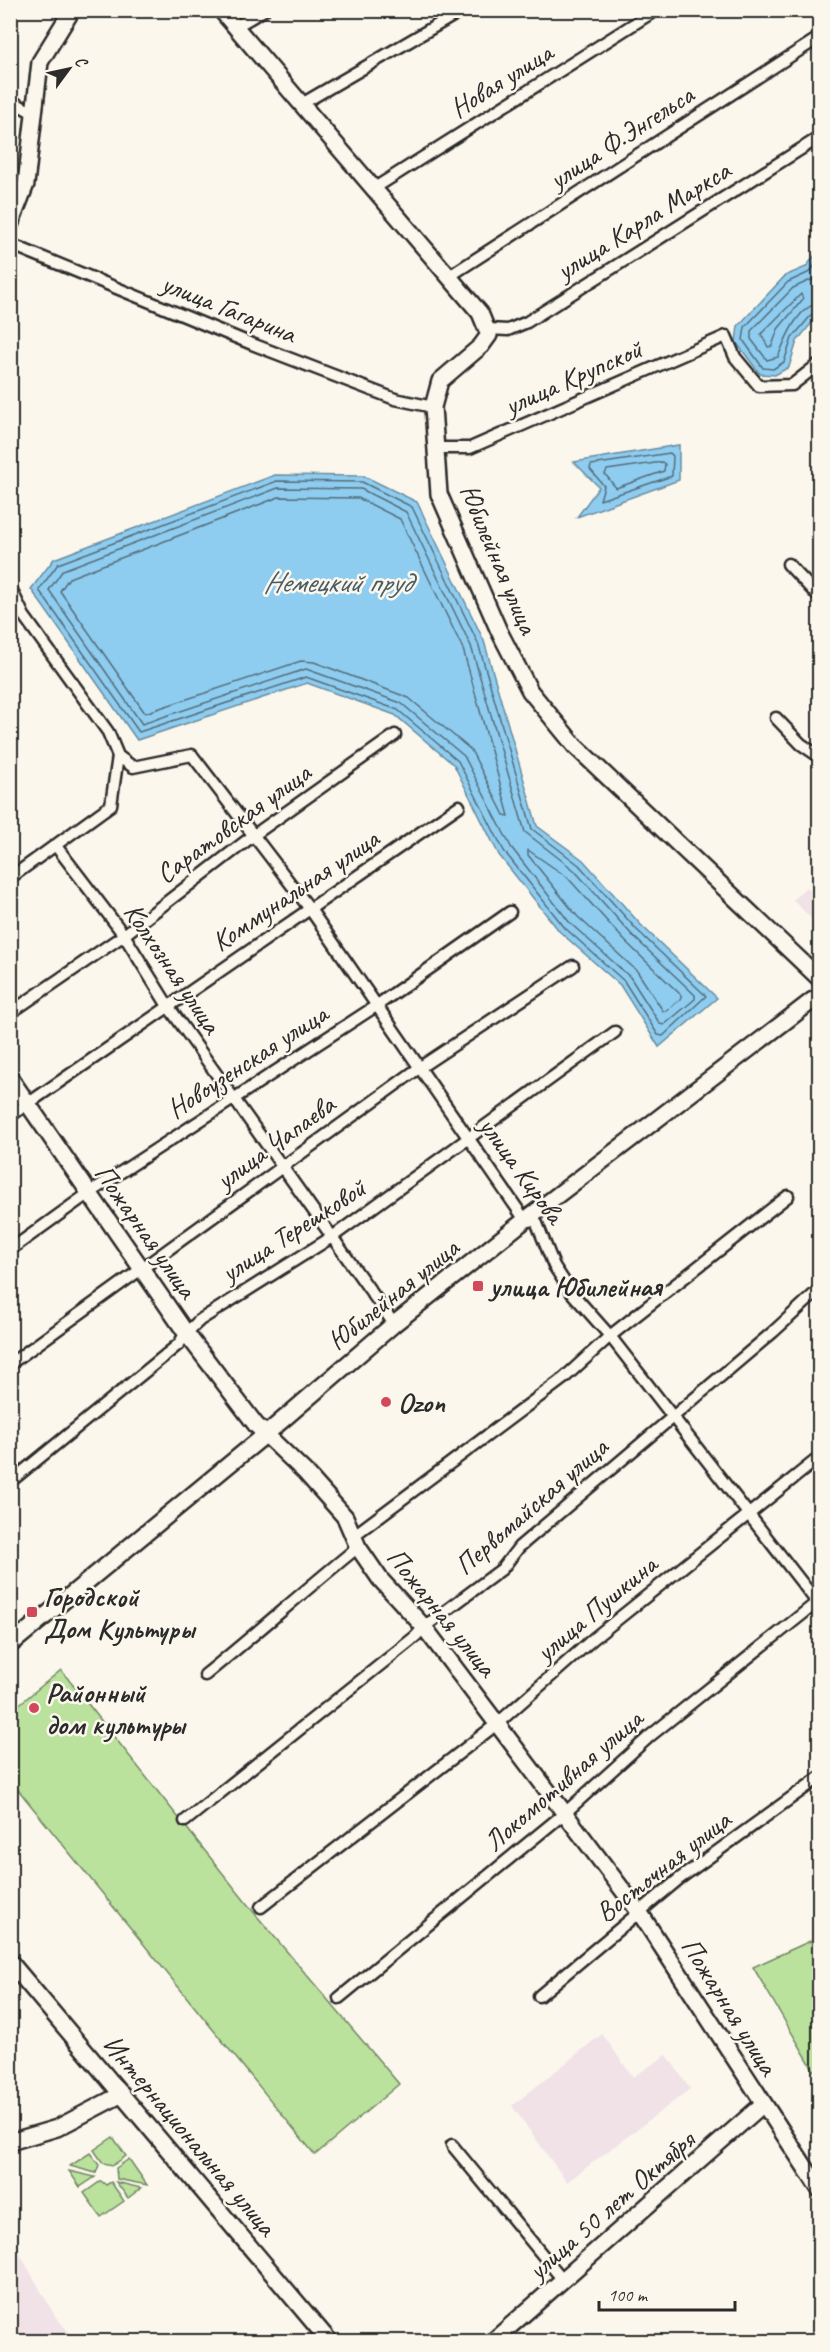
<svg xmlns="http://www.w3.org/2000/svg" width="830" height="2352" viewBox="0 0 830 2352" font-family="Caveat,sans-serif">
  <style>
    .built { fill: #f0e2e7 }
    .green { fill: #bae29d; stroke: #728664; stroke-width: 1.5 }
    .water { fill: #8fcdf0; stroke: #678ca1; stroke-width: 1.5 }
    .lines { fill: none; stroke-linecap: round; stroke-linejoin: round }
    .shore { stroke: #536c7a; stroke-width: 1.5 }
    .street-casing { stroke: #2b2b2b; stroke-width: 15 }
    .secondary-casing { stroke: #2b2b2b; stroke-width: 20 }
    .street { stroke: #fbf7ec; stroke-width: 10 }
    .secondary { stroke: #fbf7ec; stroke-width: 15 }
    .poi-dot { fill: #d1495b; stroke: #fbf7ec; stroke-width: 2 }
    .labels { text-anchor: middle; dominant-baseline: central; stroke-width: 5; stroke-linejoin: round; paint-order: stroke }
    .street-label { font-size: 28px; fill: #2b2b2b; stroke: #fbf7ec }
    .poi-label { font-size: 28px; font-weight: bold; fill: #2b2b2b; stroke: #fbf7ec; text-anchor: start }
    .water-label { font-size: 30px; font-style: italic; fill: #495c66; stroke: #fbf7ec }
  </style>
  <rect width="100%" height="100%" fill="#fbf7ec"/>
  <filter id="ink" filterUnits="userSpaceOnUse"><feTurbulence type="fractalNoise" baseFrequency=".0167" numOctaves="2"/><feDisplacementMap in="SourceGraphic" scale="12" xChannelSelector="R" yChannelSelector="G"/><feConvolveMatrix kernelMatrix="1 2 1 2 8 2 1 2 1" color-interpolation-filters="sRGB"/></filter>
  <g filter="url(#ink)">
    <g class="built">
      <path d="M806 887 819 900V926L793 900Z"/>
      <path d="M602 2034 633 2077 667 2055 690 2089 567 2182 512 2106Z"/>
      <path d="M16 2247 55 2316 76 2341H11V2248Z"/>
    </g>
    <g class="green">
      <path d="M61 1670 256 1915 399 2084 315 2155 11 1781V1711Z"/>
      <path d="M819 1937V2079L753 1967Z"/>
      <path d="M113 2137 126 2156 113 2165 103 2163 94 2150Z"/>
      <path d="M90 2153 99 2165 96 2173 70 2166Z"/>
      <path d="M129 2159 147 2185 117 2179 116 2168Z"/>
      <path d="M69 2171 95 2177 80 2187Z"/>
      <path d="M101 2181 106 2185 111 2182 124 2201 101 2217 84 2193Z"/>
      <path d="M116 2182 141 2188 128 2198Z"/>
    </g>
    <g class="water">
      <path d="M819 250V314L797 341 789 367 775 375 760 374 736 342 738 326 785 276 806 267Z"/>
      <path d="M679 445V480L577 517 599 487 574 462Z"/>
      <path d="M275 475 364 476 417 502 484 641 537 826 583 860 641 925 717 998 659 1047 620 985 560 932 499 855 454 765 395 715 307 683 137 740 31 589 54 559Z"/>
    </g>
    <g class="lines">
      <g class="shore">
        <path d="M820 258 810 272 788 282 745 327 743 340 763 368 773 369 784 362 792 338 813 313 820 311"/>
        <path d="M820 271 813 279 793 288 751 331V339L767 360 778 357C785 340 798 305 820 303"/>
        <path d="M801 294 803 299 778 329 772 346 768 347 761 334Z"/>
        <path d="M670 453 673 456 672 476 600 500 604 486 590 469 591 465Z"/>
        <path d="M662 462 665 464 664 471 616 488 605 474 607 470Z"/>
        <path d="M277 481 362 482 412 507 478 643 532 829 579 865 637 930 706 996 663 1036 658 1035 624 981 565 928 504 851 458 761 398 710 306 677 139 732 39 590 58 564Z"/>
        <path d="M278 488 361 489 406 512 471 646 525 832 574 870 632 935 695 995V999L664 1025 660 1024 630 977 570 923 511 847 464 756 401 703 306 669 142 724 49 590 63 570Z"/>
        <path d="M279 497 358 498 400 519 463 649 509 816 504 815 471 750 409 698 314 662 301 661 145 713 60 591 69 578Z"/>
        <path d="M528 850 567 877 625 941 681 995V999L666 1011H663L637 971 577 916 528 855Z"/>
      </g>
      <g class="street-casing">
        <g id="street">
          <path d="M235 27 264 10"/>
          <path d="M10 100 35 114"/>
          <path d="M300 105 463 10"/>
          <path d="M373 189 656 10"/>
          <path d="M10 244 252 344 395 399 433 407"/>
          <path d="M448 277 820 37"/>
          <path d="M488 329 508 330 527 322 820 137"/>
          <path d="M437 448H470L726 336 735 357 759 386 792 385 820 363"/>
          <path d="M788 564 820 598"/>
          <path d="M10 587 24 616 108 732 118 756 133 767 192 755 310 909 525 1220 536 1221 554 1266 571 1292 610 1336 820 1606"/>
          <path d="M776 718 801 744 820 757"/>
          <path d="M56 846 124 935 168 1006 394 1324"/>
          <path d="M10 878 111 805 118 756"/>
          <path d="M10 1013 124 935 254 835 395 735"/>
          <path d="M10 1116 459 806"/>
          <path d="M10 1250 89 1193 376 1006 510 912"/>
          <path d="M10 1364 419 1068 573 966"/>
          <path d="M10 1482 179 1344 186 1333 200 1320 332 1237 615 1032"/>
          <path d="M353 1536 564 1378 610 1336 788 1196"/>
          <path d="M205 1675C257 1633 306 1589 358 1547"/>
          <path d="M185 1821 415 1637 424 1627 502 1569 519 1547 773 1332 820 1289"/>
          <path d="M261 1907 498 1723 593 1639 820 1457"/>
          <path d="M539 1996 679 1879 820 1777"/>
          <path d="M339 1998 566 1812 650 1736 820 1600"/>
          <path d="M452 2145 564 2281"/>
        </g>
      </g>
      <g class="secondary-casing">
        <g id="secondary">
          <path d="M221 10 480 313 489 335 481 346 440 381 433 407 439 494 499 631 530 691 575 746 820 979"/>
          <path d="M10 225 26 184 40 62 72 10"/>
          <path d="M10 1078 186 1333 256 1425 305 1472 345 1517 358 1547 380 1579 424 1627 640 1913 820 2190"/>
          <path d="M10 1645 265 1435 394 1324 525 1220 787 1020 813 1000H820"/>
          <path d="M10 1962 330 2342"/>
          <path d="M10 2142 57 2128 122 2094"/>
          <path d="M492 2342 762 2105"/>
        </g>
      </g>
      <use href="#street" class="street"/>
      <use href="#secondary" class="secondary"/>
    </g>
  </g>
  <g class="poi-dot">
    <rect x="472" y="1280" width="12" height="12" rx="3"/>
    <circle cx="386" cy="1402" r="6"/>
    <rect x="26" y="1606" width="12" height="12" rx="3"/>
    <circle cx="34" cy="1708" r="6"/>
  </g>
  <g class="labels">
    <g class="street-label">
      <text transform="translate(501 80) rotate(-32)">Новая улица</text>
      <text transform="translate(621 137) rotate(-33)">улица Ф.Энгельса</text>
      <text transform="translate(643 220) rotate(-32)">улица Карла Маркса</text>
      <text transform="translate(229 308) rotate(22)">улица Гагарина</text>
      <text transform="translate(573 377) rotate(-24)">улица Крупской</text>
      <text transform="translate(499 559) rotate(67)">Юбилейная улица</text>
      <text transform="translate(233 823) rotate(-36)">Саратовская улица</text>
      <text transform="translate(295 890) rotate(-34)">Коммунальная улица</text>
      <text transform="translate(173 968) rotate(56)">Колхозная улица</text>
      <text transform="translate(247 1061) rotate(-33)">Новоузенская улица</text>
      <text transform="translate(275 1142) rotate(-36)">улица Чапаева</text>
      <text transform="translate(522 1170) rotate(54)">улица Кирова</text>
      <text transform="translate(293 1230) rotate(-33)">улица Терешковой</text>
      <text transform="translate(146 1231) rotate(55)">Пожарная улица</text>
      <text transform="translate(393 1294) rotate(-39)">Юбилейная улица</text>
      <text transform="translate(531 1506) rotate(-41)">Первомайская улица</text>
      <text transform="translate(596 1608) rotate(-40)">улица Пушкина</text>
      <text transform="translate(442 1612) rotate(51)">Пожарная улица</text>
      <text transform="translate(563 1780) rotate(-41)">Локомотивная улица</text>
      <text transform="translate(663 1866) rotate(-38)">Восточная улица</text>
      <text transform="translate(730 2006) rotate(58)">Пожарная улица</text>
      <text transform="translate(190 2135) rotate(50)">Интернациональная улица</text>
      <text transform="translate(611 2205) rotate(-41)">улица 50 лет Октября</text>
    </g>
    <g class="poi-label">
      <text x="490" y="1286">улица Юбилейная</text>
      <text x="398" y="1402">Ozon</text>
      <text x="44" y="1596">Городской<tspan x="44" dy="32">Дом Культуры</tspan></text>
      <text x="46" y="1692">Районный<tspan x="46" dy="32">дом культуры</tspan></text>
    </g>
    <g class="water-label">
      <text x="337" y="582">Немецкий пруд</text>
    </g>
  </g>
  <rect width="830" height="2352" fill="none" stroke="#fbf7ec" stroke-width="36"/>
  <rect x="18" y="18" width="794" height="2316" fill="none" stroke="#2b2b2b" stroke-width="2" filter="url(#ink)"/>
  <g transform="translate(69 69) rotate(57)" stroke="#fbf7ec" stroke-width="4.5" paint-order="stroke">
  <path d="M0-4.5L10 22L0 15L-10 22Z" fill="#2b2b2b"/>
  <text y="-9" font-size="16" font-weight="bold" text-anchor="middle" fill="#2b2b2b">С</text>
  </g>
  <path d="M599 2301v9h136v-9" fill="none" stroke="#2b2b2b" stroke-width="3"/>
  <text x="608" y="2301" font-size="18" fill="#2b2b2b" stroke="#fbf7ec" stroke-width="4.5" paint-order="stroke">100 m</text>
</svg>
